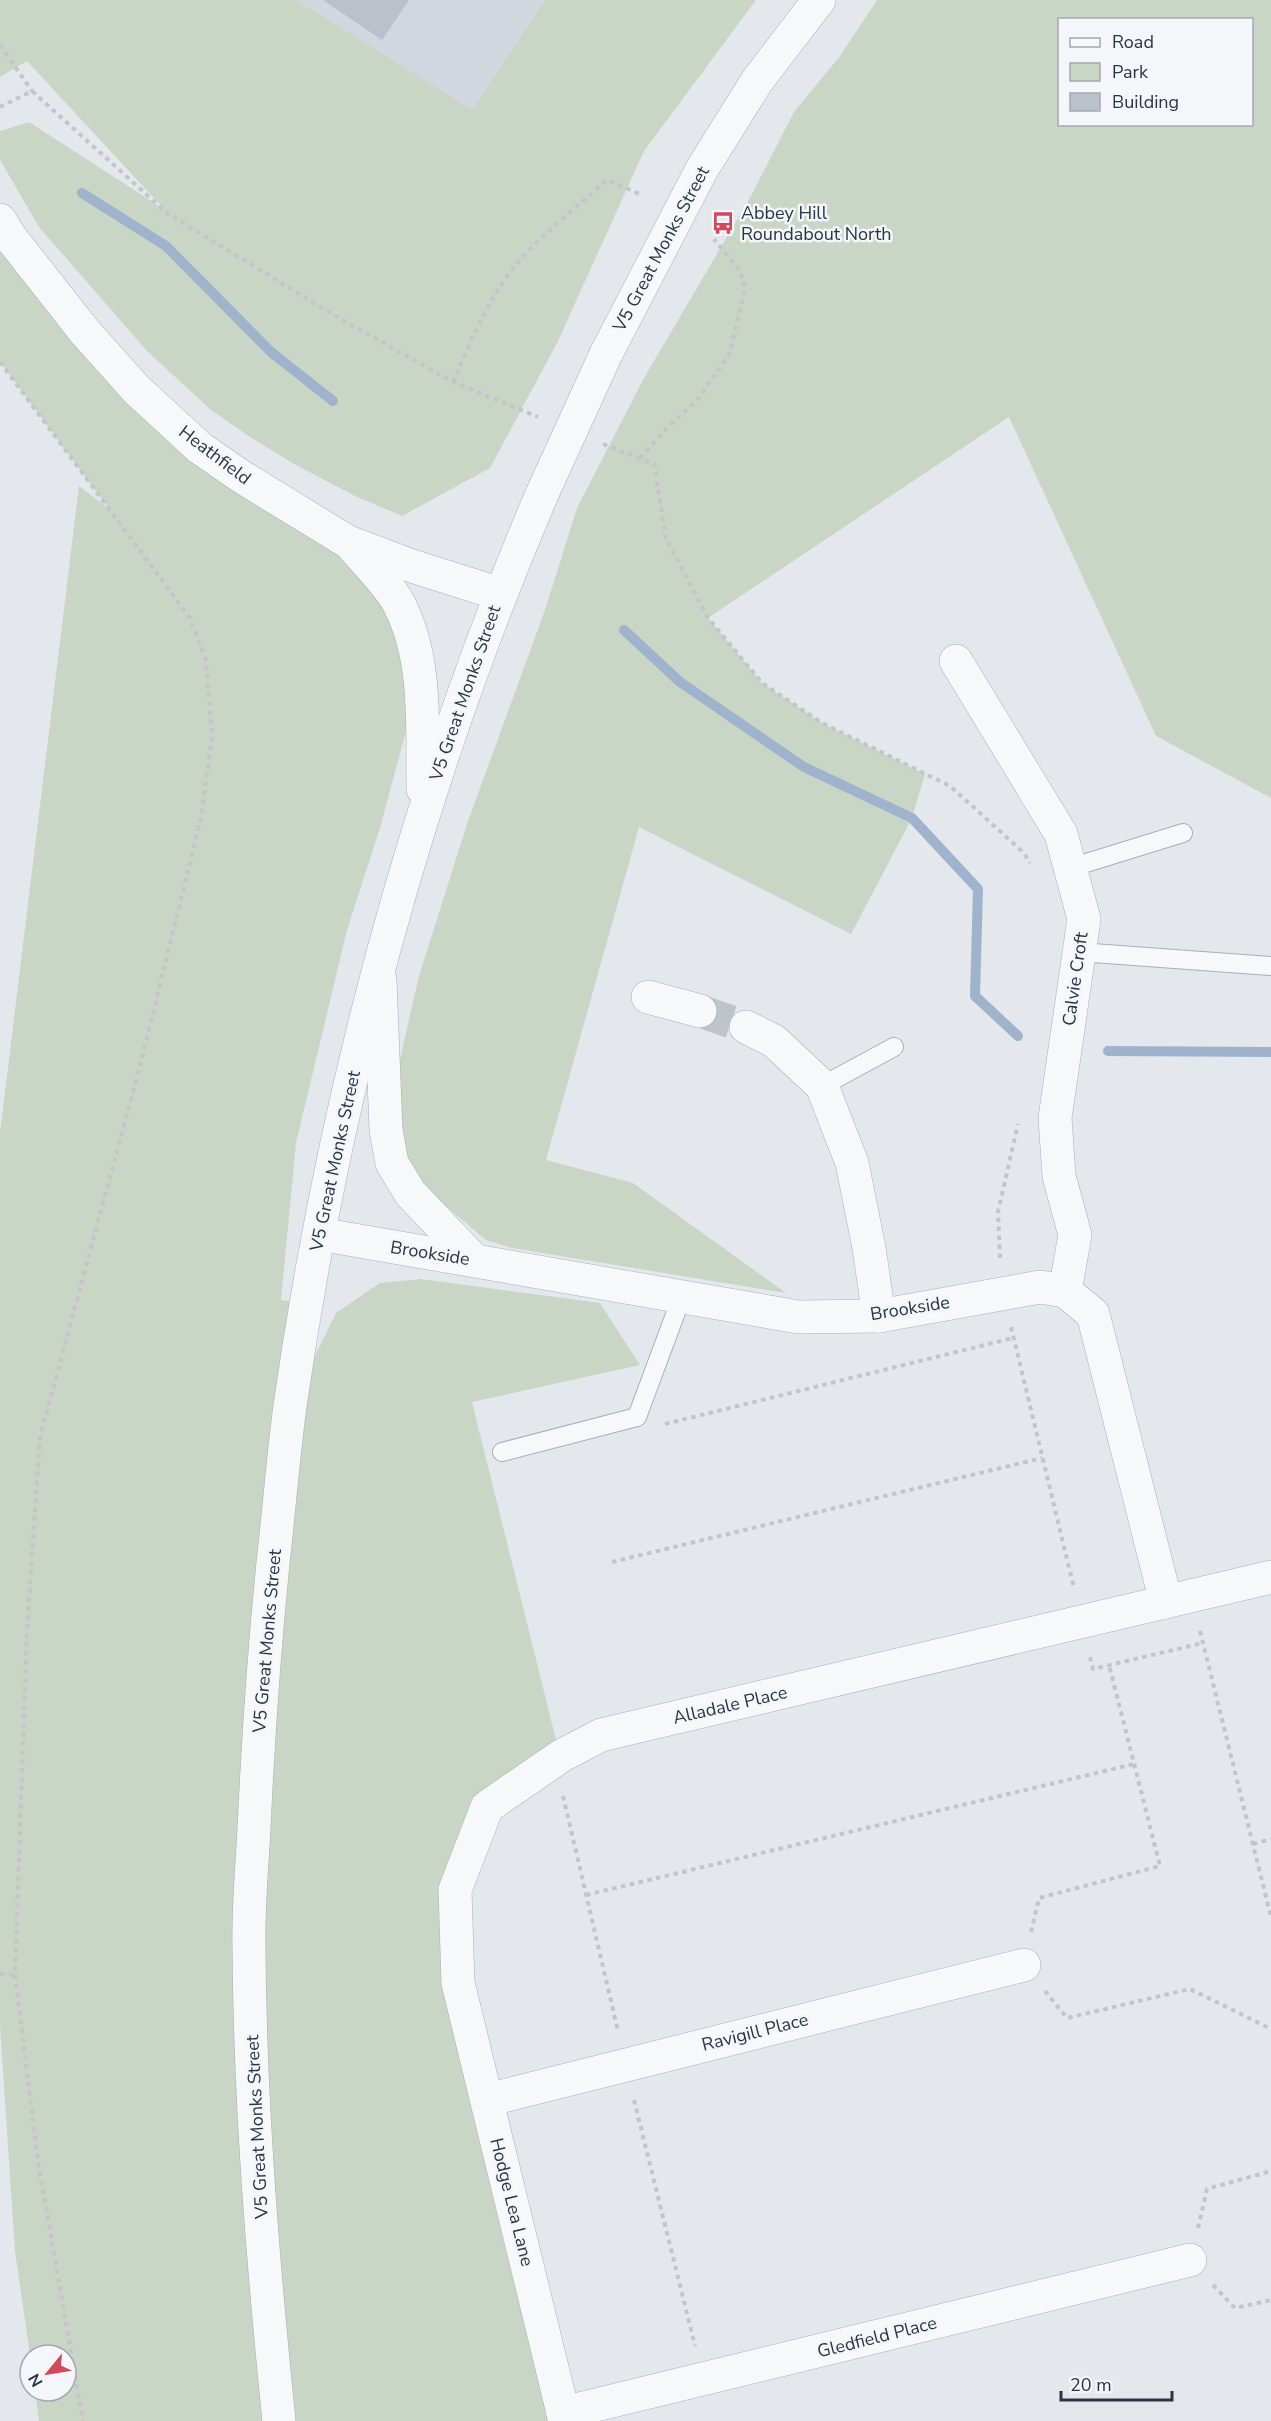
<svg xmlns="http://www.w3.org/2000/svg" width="1271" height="2421" viewBox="0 0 1271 2421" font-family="'Nunito Sans',sans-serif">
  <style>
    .built { fill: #d2d6de }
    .green { fill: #c9d6c5; fill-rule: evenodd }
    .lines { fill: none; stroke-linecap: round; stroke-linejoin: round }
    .stream { stroke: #9fb4cc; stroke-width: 10 }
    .building { fill: #bbc0ca }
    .minor-tunnel { stroke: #bfc3cb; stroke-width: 33; stroke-dasharray: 33 16; stroke-linecap: butt }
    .service-casing { stroke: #a9aeb7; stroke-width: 20 }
    .minor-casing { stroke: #a9aeb7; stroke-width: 34 }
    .tertiary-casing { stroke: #a9aeb7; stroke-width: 34 }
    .path { stroke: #c2c5cb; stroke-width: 4; stroke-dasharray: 4.5 4.5; stroke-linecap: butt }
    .service { stroke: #f7f8fa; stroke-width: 18 }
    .minor { stroke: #f7f8fa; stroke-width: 33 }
    .tertiary { stroke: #f7f8fa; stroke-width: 33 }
    .tertiary-bridge-casing { stroke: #a9aeb7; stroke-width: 34; stroke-linecap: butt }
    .tertiary-bridge { stroke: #f7f8fa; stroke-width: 33 }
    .labels { text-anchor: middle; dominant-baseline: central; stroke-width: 5; stroke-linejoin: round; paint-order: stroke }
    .poi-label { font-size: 18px; fill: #2b3445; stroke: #f4f6f9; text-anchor: start }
    .street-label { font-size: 18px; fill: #2b3445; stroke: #f4f6f9 }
  </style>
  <rect width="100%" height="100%" fill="#e4e7ec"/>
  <path class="built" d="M297 0H545L472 111Z"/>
  <g class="green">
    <path d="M0 0H297L472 110 545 0H756L644 151 558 341 490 468 402 516 353 495 294 464 253 439 211 410 147 351 39 227 0 160V131L29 122 165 210 27 61 0 77Z"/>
    <path d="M877 0H1271V798L1156 736 1009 417 708 618 762 683 822 723 925 774 912 818 851 934 639 827 546 1160 633 1183 786 1293 512 1248 486 1240 421 1185 404 1154 395 1081 419 976 467 824 545 610 577 508 644 378 751 196 794 112 840 56ZM1060 20H1252V124H1060Z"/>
    <path d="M0 220 11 238 242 477 398 603 411 688 406 731 380 828 347 930 296 1143 281 1300 307 1304 291 1405 336 1313 380 1283 421 1279 600 1303 640 1365 472 1402 560 1756 487 1807 455 1890 565 2421H39L35 2391H66V2355H30L15 2251 0 2025V1133L79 486 109 509 0 362Z"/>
  </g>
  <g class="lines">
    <g class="stream">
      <path d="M82 193 166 246 271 352 333 401"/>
      <path d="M624 630 680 682 804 767 912 818 978 889 975 996 1018 1036"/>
      <path d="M1108 1051 1271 1052"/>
    </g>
  </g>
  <path class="building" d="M323 0H409L382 40Z"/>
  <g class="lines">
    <path class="minor-tunnel" d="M700 1011 746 1027"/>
    <g class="service-casing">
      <g id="service">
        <path d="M1070 868 1183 833"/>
        <path d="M1079 952 1270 966"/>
        <path d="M822 1086 894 1047"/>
        <path d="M502 1452 637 1417 682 1296"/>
      </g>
    </g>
    <g class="minor-casing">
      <g id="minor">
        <path d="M956 661 1061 834 1084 919 1055 1118 1059 1176 1075 1235 1065 1291"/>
        <path d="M380 980 386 1130 392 1163 410 1193 473 1259"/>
        <path d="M648 997 700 1011"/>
        <path d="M746 1027 774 1041 822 1086 852 1163 869 1248 879 1316"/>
        <path d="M319 1234 798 1317 879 1316 1040 1287 1065 1291 1093 1314 1166 1602"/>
        <path d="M487 2100 1024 1965"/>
        <path d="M563 2413 1190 2260"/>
        <path d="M565 2421 458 1983 455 1890 487 1807 561 1756 601 1735 1271 1577"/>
      </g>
    </g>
    <g class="tertiary-casing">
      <g id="tertiary">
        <path d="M0 220 11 238 85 332 136 389 200 448 242 477 348 542 409 565 500 594"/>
        <path d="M606 354 702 169 757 81 819 0"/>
        <path d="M350 543C365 562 388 583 399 604 428 660 422 728 423 789"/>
        <path d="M279 2421C263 2264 250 2106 249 1948 248 1908 252 1868 254 1829 258 1740 264 1652 273 1563 279 1511 283 1458 290 1406 335 1093 418 784 542 494"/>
      </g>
    </g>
    <g class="path">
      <path d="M0 45 32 91"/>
      <path d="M0 107 32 91 167 213 332 314 453 382 538 417"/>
      <path d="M0 362 190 618 206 660 212 736 201 818 142 1058 40 1437 27 1629 15 1975 38 2161 83 2421"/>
      <path d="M453 382C468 347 483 311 505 279 530 243 574 210 607 180L642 195"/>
      <path d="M603 444 654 464 666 539 708 618 762 683 822 723 950 786 1024 853 1030 863"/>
      <path d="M640 458 668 427 697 400 729 355 745 289 740 271 714 239"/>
      <path d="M1000 1258 998 1212 1018 1124"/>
      <path d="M1011 1327 1074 1588"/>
      <path d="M665 1424 1013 1338"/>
      <path d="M612 1562 1042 1458"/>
      <path d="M1200 1631 1271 1917"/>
      <path d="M1090 1657 1093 1669 1203 1643"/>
      <path d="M563 1796 618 2031"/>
      <path d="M1253 1844 1271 1839"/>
      <path d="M586 1895 1134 1764"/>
      <path d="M1031 1932 1039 1898 1160 1866 1109 1665"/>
      <path d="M0 1974 15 1975"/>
      <path d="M1045 1991 1067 2018 1190 1989 1271 2029"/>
      <path d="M634 2100 695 2346"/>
      <path d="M1198 2228 1207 2189 1271 2171"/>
      <path d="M1213 2285 1235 2308 1271 2300"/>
    </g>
    <use href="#service" class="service"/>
    <use href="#minor" class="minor"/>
    <use href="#tertiary" class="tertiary"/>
    <g class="tertiary-bridge-casing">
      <path id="tertiary-bridge" d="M542 494 606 354"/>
    </g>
    <use href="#tertiary-bridge" class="tertiary-bridge"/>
  </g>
  <defs>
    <g id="bus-bare" transform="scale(1.8)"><path d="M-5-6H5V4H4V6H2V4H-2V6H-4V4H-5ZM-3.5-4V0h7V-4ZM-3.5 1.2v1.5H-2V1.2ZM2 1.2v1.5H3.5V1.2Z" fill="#d1495b" stroke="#f4f6f9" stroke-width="2.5" paint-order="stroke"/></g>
  </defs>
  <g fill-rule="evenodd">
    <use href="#bus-bare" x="723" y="223"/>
  </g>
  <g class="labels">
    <g class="poi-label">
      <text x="741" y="213">Abbey Hill<tspan x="741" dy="21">Roundabout North</tspan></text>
    </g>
    <g class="street-label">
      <text transform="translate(661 249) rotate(-62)">V5 Great Monks Street</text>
      <text transform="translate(215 455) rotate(37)">Heathfield</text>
      <text transform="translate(465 693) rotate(-71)">V5 Great Monks Street</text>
      <text transform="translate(1075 979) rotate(-82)">Calvie Croft</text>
      <text transform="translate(335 1161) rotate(-78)">V5 Great Monks Street</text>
      <text transform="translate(430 1253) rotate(9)">Brookside</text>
      <text transform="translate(910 1308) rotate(-9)">Brookside</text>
      <text transform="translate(267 1641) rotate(-85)">V5 Great Monks Street</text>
      <text transform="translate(730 1705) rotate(-13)">Alladale Place</text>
      <text transform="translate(755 2032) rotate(-14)">Ravigill Place</text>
      <text transform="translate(257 2127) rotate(-93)">V5 Great Monks Street</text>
      <text transform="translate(512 2202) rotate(76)">Hodge Lea Lane</text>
      <text transform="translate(877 2337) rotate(-14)">Gledfield Place</text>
    </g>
  </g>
  <rect x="1058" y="18" width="195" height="108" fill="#f4f6f9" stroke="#a4a8b1" stroke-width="1.5"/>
  <rect x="1070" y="38" width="30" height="9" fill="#f7f8fa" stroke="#a4a8b1" stroke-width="1.5"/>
  <text x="1112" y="48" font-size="18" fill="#2b3445">Road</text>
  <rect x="1070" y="63" width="30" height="18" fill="#c9d6c5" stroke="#a4a8b1" stroke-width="1.5"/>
  <text x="1112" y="78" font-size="18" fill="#2b3445">Park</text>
  <rect x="1070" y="93" width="30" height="18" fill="#bbc0ca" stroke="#a4a8b1" stroke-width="1.5"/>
  <text x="1112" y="108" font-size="18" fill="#2b3445">Building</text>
  <g transform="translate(48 2373) rotate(240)"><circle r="28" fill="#f4f6f9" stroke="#a4a8b1" stroke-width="1.5"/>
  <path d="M0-4.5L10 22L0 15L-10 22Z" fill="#d1495b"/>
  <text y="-9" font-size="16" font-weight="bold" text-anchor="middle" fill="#2b3445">N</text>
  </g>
  <path d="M1061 2391v9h111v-9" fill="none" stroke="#2b3445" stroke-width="3"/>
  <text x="1070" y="2391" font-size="18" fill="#2b3445" stroke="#f4f6f9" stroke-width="4.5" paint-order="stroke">20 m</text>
</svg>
